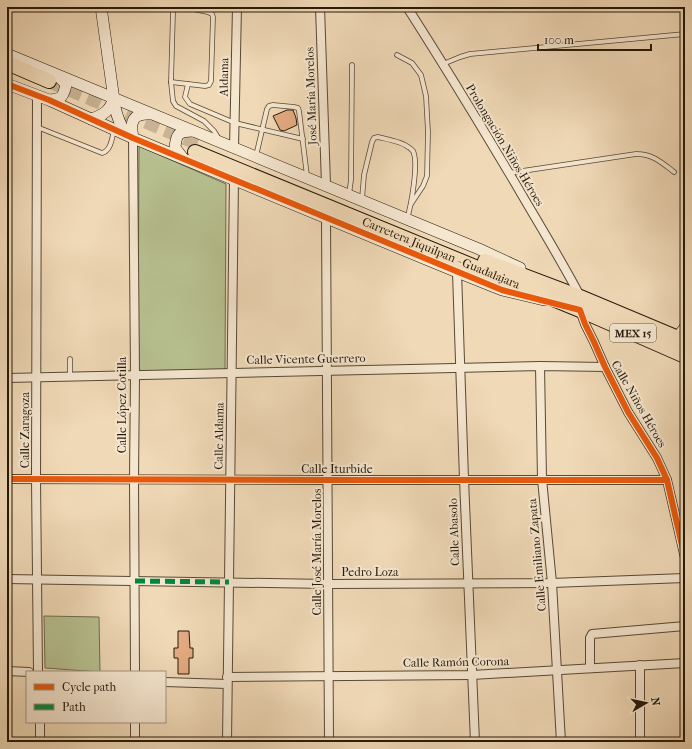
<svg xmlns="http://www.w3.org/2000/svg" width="692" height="749" viewBox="0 0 692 749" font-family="'IM FELL French Canon',serif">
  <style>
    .green { fill: #b7c090; stroke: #6e6c4c }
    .building { fill: #e5ab82; stroke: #261909 }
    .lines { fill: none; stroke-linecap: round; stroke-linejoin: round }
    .highway-tunnel { stroke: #c8b394; stroke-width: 14; stroke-dasharray: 14 7; stroke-linecap: butt }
    .lane-casing { stroke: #584934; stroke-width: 5.5 }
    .street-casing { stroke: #584934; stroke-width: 10 }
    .secondary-casing { stroke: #261909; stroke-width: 12 }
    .highway-casing { stroke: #261909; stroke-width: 16 }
    .lane { stroke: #f5e6d0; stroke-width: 4 }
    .street { stroke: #f5e6d0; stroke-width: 8 }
    .secondary { stroke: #f5e6d0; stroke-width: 11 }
    .highway { stroke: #f0d9b7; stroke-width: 14 }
    .quiet { stroke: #00873e; stroke-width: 5; stroke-dasharray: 10 5; stroke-linecap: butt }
    .cycleway-casing { stroke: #f5e6d0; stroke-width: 8 }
    .cycleway { stroke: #e8590c; stroke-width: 6 }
    .labels { text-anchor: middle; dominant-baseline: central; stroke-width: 4; stroke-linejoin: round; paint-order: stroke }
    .shield { fill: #f5e6d0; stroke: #645645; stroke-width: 1 }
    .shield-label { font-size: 11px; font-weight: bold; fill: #261909 }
    .street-label { font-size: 12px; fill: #261909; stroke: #f5e6d0 }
  </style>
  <rect width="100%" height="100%" fill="#f0d9b7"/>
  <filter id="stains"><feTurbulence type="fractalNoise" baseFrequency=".005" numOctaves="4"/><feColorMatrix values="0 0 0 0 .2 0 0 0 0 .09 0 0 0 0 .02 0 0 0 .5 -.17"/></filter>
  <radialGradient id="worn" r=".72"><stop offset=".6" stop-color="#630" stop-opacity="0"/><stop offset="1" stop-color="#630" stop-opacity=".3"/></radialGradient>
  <g class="green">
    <path d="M139 146 226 184 225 370 138 371Z"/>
    <path d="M44 616 99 617 100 672 45 668Z"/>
  </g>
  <g class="building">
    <path d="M287 110H293L296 118 297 125 284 131 280 130 273 116Z"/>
    <path d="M178 631H189L190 648H193V658H189V674H178V658H174V648H178Z"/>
  </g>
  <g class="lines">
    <path class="highway-tunnel" d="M49 81 199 144"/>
    <g class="lane-casing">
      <g id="lane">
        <path d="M177 7 175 8 173 12 171 82 173 101 176 106 204 121 214 131 219 139"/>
        <path d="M397 55 412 63 421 75 426 96 428 132 427 176 423 186 411 204"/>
        <path d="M443 64 460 57 470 54 685 34"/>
        <path d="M171 82 205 86 209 85 211 81 213 17 212 14 208 12 183 7"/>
        <path d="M188 84 185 97 190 104 235 123 303 139"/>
        <path d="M37 127 102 153C111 151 112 138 114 130"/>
        <path d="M256 156 267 109 269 106 273 105 294 107 298 108 299 111 307 176"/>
        <path d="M509 173 636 154C653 154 661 162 674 172"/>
        <path d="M349 194 351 180 352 65"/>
        <path d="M362 199 364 175 372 142 374 138 378 137C386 139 403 142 408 147 409 147 412 150 413 151 419 163 411 206 407 219"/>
        <path d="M676 334 685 322"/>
        <path d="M70 359V376"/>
      </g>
    </g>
    <g class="street-casing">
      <g id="street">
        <path d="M320 7 326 185"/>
        <path d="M407 7C444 65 480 124 515 183 537 221 560 258 580 296"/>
        <path d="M37 95 36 479 38 672"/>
        <path d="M133 138 135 375 134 479 135 672"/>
        <path d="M234 148 237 7"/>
        <path d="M326 217 329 742"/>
        <path d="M457 272 464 479 475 742"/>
        <path d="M580 310 585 324 594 342 605 367 628 412 657 458 667 480 685 558"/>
        <path d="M540 366 542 479 552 583 561 742"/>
        <path d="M7 378 540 366 605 367"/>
        <path d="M7 479 327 480H667"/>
        <path d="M7 579 328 584 552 583 685 578"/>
        <path d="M590 668V638L592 634 685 626"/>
        <path d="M7 671 29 672"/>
        <path d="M227 677 472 675 685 663"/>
        <path d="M165 682 227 684"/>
        <path d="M40 722V742"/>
        <path d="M135 722V742"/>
        <path d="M227 742 234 179"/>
        <path d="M640 742V665"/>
      </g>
    </g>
    <g class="secondary-casing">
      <g id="secondary">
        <path d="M101 7 115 107C117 117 121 126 126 134"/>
        <path d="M7 54 479 249 520 268"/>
        <path d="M7 84 49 100 133 138 457 272 502 290 544 300"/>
        <path d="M49 100C61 99 63 98 66 85L64 82 58 76"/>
        <path d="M91 119C104 115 109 111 114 99"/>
        <path d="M133 138C130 122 132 113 150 114"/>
        <path d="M182 157 175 148C176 135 178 131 192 131"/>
      </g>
    </g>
    <g class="highway-casing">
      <g id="highway">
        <path d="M7 63 49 81"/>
        <path id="s1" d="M195 152 580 310 685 356"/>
        <path d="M485 261 580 297 685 341"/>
      </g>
    </g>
    <use href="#lane" class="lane"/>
    <use href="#street" class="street"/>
    <use href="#secondary" class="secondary"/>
    <use href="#highway" class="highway"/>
    <path class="quiet" d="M135 581 229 582"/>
    <g class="cycleway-casing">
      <g id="cycleway">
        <path d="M7 84 49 100 133 138 502 290 580 310 585 324 594 342 605 367 628 412 657 458 667 480 685 558"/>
        <path d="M7 479 327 480H667"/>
      </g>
    </g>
    <use href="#cycleway" class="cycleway"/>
  </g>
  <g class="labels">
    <rect class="shield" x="610" y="324" width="46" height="18" rx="3"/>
    <g class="shield-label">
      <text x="633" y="333">MEX 15</text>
    </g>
    <g class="street-label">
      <text transform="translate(224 77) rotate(-89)">Aldama</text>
      <text transform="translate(311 96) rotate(-92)">José María Morelos</text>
      <text transform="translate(505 145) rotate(59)">Prolongación Niños Héroes</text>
      <text stroke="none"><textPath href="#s1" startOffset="266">Carretera Jiquilpan - Guadalajara</textPath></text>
      <text transform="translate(306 359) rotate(-1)">Calle Vicente Guerrero</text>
      <text transform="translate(639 404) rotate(60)">Calle Niños Héroes</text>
      <text transform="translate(122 405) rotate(-90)">Calle López Cotilla</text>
      <text transform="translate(25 430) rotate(-90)">Calle Zaragoza</text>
      <text transform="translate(219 436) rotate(-89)">Calle Aldama</text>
      <text x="337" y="469">Calle Iturbide</text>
      <text transform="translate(454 532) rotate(-92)">Calle Abasolo</text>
      <text transform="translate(317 552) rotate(-90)">Calle José María Morelos</text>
      <text transform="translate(537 555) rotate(-95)">Calle Emiliano Zapata</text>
      <text x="370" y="572">Pedro Loza</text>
      <text transform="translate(456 662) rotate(-1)">Calle Ramón Corona</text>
    </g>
  </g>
  <rect width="692" height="749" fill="none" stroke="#f0d9b7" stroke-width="24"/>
  <rect x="8" y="8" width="676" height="733" fill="none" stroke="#261909" stroke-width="2"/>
  <rect x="12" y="12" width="668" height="725" fill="none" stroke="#261909"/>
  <rect x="26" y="671" width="140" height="52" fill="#f5e6d0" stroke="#a29480"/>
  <rect x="34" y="684" width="20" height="6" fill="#e8590c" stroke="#a29480"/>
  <text x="62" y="691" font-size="12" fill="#261909">Cycle path</text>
  <rect x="34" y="704" width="20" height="6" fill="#00873e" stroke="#a29480"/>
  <text x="62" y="711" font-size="12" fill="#261909">Path</text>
  <g transform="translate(646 703) rotate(81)" stroke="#f5e6d0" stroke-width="3" paint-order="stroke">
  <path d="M0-3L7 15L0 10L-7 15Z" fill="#261909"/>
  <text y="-6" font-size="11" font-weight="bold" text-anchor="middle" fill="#261909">N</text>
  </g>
  <path d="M538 44v6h113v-6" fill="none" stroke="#261909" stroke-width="2"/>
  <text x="544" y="44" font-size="12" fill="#261909" stroke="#f5e6d0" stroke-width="3" paint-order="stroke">100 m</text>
  <rect width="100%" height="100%" filter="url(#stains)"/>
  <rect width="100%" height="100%" fill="url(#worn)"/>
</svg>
